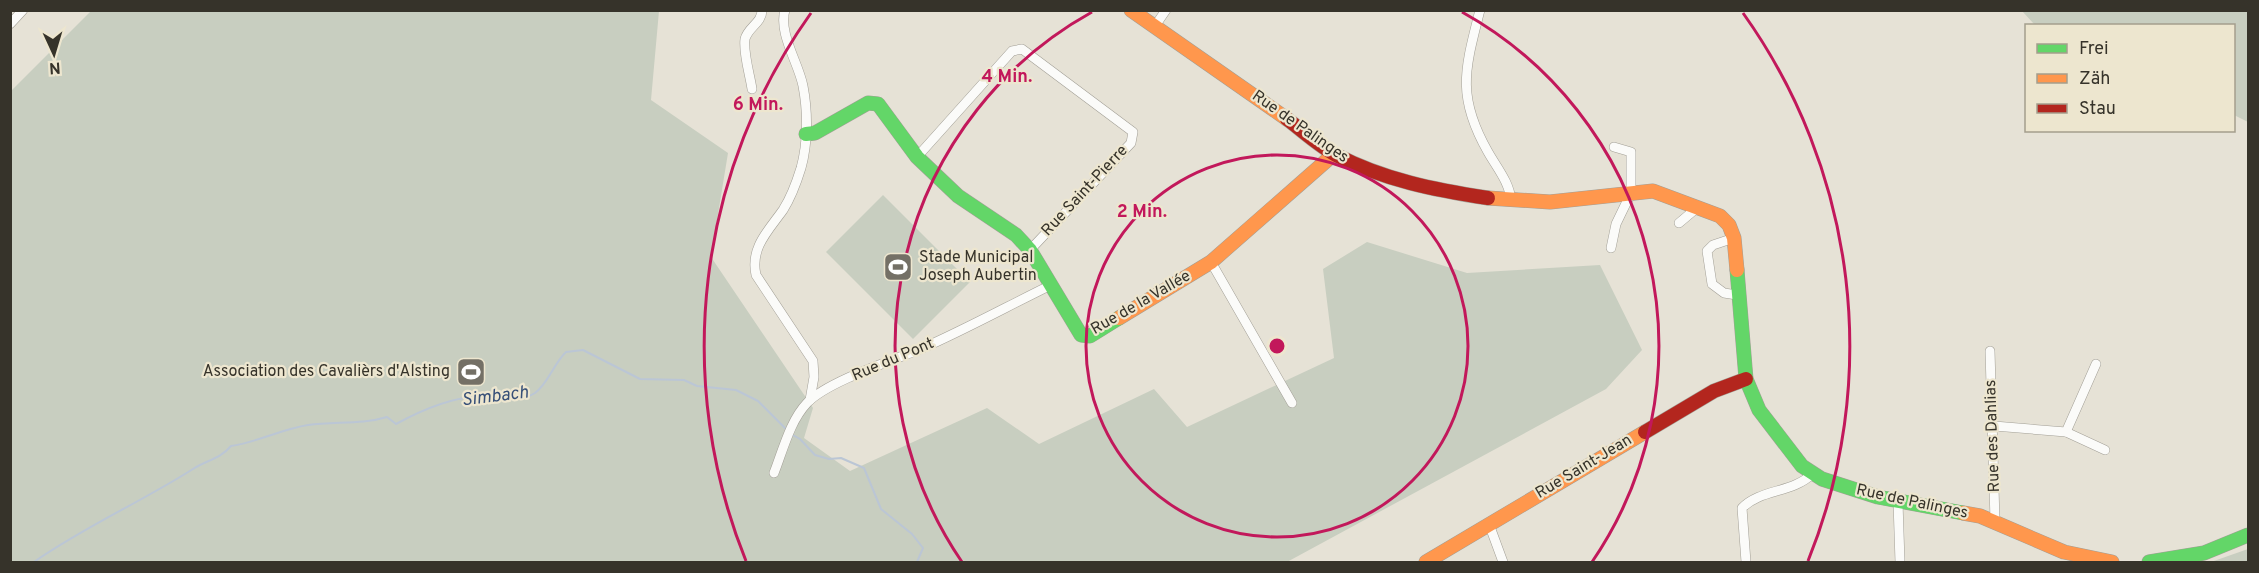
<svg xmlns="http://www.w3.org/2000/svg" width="2259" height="573" viewBox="0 0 2259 573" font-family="Overpass,sans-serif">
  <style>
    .green { fill: #c8cec0 }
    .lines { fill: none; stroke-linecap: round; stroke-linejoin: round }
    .stream { stroke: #bbc6d5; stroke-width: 2 }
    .street-casing { stroke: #a29f96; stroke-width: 10 }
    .fast-casing { stroke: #a29f96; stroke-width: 15 }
    .slow-casing { stroke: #a29f96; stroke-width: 15 }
    .jam-casing { stroke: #a29f96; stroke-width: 15 }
    .street { stroke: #fbfbf9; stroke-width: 9 }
    .fast { stroke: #63d668; stroke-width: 14 }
    .slow { stroke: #ff974d; stroke-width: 14 }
    .jam { stroke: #b3261e; stroke-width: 14 }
    .ring { fill: none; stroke: #c2185b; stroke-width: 3 }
    .labels { text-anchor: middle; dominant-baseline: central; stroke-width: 4.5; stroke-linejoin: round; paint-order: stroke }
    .street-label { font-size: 16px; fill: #36332a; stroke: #ede6cf }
    .poi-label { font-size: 16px; fill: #36332a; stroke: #ede6cf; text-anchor: start }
    .water-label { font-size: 18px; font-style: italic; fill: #364f77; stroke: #ede6cf }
    .centre { fill: #c2185b; stroke: #ede6cf; stroke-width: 3 }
    .ring-label { font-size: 18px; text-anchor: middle; font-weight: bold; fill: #c2185b; stroke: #ede6cf; stroke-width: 4.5; stroke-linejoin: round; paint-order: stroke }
  </style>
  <rect width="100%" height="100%" fill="#e6e2d6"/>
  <g class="green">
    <path d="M91 11H659L651 100 728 153 711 257 813 408 804 438 850 471 987 408 1039 444 1154 389 1187 427 1334 358 1323 269 1367 242 1467 273 1600 265 1642 350 1606 389 1287 562H11V91Z"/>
    <path d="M2022 11H2248V122L2234 115V26L2035 25Z"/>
    <path d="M883 195 970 282 913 339 826 252Z"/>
    <path d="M2248 549V562H2211Z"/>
  </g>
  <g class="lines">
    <g class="stream">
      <path d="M791 434 800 439 815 455 829 459 841 458 864 468 881 509 912 534 923 548 917 562"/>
      <path d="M34 562C84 527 141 502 193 469 207 460 220 459 231 446 258 442 282 429 308 425 335 421 361 425 387 417L396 424C420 411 448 398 475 397 494 397 518 404 535 393 548 384 554 363 566 352L583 350 640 379 684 380 697 386 736 390 758 401 787 430"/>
    </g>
    <g class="street-casing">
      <g id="street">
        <path d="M785 10C778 33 799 64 803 86 808 112 808 143 801 168 797 181 790 199 783 210 768 231 750 248 756 275L813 361 814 377 810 400"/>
        <path d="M1480 10C1465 69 1456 96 1488 152 1497 168 1510 183 1511 201"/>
        <path d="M10 24 23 10"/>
        <path d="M1155 26 1166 10"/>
        <path d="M752 89C750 75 743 53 745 39 748 27 762 23 762 10"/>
        <path d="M917 157 1012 51 1022 49 1133 132 1131 143 1030 250"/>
        <path d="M1679 223 1698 207"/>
        <path d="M1734 238 1713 245 1707 251 1712 284 1724 293 1737 295"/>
        <path d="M1611 248 1616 224 1631 193V152L1614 147"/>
        <path d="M1211 262 1292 403"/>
        <path d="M1990 351 1995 521"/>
        <path d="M1994 426 2066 432 2096 364"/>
        <path d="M2066 432 2105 450"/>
        <path d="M774 473C783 450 790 421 807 403 828 381 894 360 923 348 966 329 1008 306 1051 285"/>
        <path d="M1898 502 1900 562"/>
        <path d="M1489 524 1503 562"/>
        <path d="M1746 562 1742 508C1760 489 1793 493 1812 474"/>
      </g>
    </g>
    <g class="fast-casing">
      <g id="fast">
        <path d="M806 134 815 133 868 103 878 104 917 157 958 196 1016 235 1030 250 1081 335 1090 336 1119 318"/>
        <path d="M1737 270 1746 379 1759 410 1802 466 1822 479 1878 497 1963 513"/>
        <path d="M2149 562 2204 553 2248 535"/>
      </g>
    </g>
    <g class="slow-casing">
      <g id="slow">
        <path d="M1131 10 1287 119"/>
        <path d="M1488 198 1550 202 1653 191 1720 216 1729 225 1734 238 1737 270"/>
        <path d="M1119 318 1211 262 1334 154"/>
        <path d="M1963 513 1980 516 2064 552 2112 562"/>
        <path d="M1426 562 1645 432"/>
      </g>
    </g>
    <g class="jam-casing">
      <g id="jam">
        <path d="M1287 119C1303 131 1319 146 1336 155 1384 180 1435 190 1488 198"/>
        <path d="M1645 432 1714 391 1746 379"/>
      </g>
    </g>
    <use href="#street" class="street"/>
    <use href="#fast" class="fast"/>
    <use href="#slow" class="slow"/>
    <use href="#jam" class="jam"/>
  </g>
  <g class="ring">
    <circle cx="1277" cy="346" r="191"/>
    <path d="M962 562A382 382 0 0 1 1092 12M1462 12A382 382 0 0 1 1592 562"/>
    <path d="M746 561A573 573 0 0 1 811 13M1743 13A573 573 0 0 1 1808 561"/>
  </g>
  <defs>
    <g id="stadium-square" transform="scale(1.5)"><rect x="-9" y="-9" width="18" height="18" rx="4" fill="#747066" stroke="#ede6cf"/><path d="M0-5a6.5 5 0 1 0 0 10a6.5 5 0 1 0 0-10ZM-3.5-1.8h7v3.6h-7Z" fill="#fff"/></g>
  </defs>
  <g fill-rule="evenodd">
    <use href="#stadium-square" x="898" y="267"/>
    <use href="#stadium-square" x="471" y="372"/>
  </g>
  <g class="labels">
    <g class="street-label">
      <text transform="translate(1300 127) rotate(35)">Rue de Palinges</text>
      <text transform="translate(1085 191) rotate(-47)">Rue Saint-Pierre</text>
      <text transform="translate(1141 303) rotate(-30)">Rue de la Vallée</text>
      <text transform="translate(893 360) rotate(-23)">Rue du Pont</text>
      <text transform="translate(1993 436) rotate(-92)">Rue des Dahlias</text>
      <text transform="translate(1584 467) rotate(-31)">Rue Saint-Jean</text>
      <text transform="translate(1912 502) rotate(12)">Rue de Palinges</text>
    </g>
    <g class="poi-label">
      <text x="919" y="258">Stade Municipal<tspan x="919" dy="18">Joseph Aubertin</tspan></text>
      <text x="450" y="372" text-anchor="end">Association des Cavalièrs d'Alsting</text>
    </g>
    <g class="water-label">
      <text transform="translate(495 397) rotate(-7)">Simbach</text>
    </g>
  </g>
  <circle cx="1277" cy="346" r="9" class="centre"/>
  <g class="ring-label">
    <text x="1007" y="82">4 Min.</text>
    <text x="758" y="110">6 Min.</text>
    <text x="1142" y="217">2 Min.</text>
  </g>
  <rect width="2259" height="573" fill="none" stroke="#36332a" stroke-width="24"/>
  <rect x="2025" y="24" width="210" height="108" fill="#ede6cf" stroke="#a49e8d" stroke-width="1.5"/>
  <rect x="2037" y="44" width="30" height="9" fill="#63d668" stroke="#a49e8d" stroke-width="1.5"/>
  <text x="2079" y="54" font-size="18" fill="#36332a">Frei</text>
  <rect x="2037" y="74" width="30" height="9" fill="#ff974d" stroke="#a49e8d" stroke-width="1.5"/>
  <text x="2079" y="84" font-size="18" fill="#36332a">Zäh</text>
  <rect x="2037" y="104" width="30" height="9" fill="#b3261e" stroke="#a49e8d" stroke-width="1.5"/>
  <text x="2079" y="114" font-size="18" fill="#36332a">Stau</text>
  <g transform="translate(54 54) rotate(176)" stroke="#ede6cf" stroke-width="4.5" paint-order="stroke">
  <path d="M0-4.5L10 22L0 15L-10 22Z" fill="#36332a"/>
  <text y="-9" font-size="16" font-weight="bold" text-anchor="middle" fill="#36332a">N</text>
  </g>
</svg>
